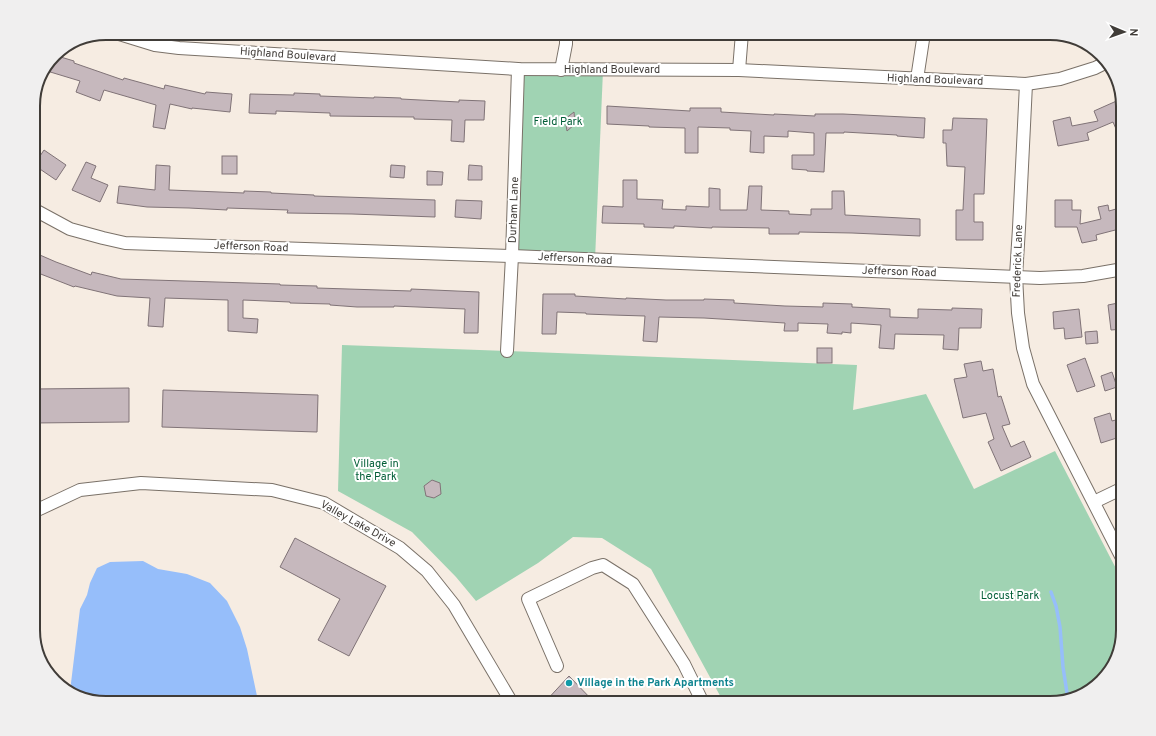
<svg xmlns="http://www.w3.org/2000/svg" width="1156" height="736" viewBox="0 0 1156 736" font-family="Overpass,sans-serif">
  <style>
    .green { fill: #a0d3b3 }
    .water { fill: #96befa }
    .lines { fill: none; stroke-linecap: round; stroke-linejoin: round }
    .stream { stroke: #96befa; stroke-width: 3.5 }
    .building { fill: #c6b8bd; stroke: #807377 }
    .minor-casing { stroke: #7a7168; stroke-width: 14 }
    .minor { stroke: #fff; stroke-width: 12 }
    .culture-dot { fill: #0f9aa8; stroke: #fff; stroke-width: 1.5 }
    .labels { text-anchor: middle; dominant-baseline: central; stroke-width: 4; stroke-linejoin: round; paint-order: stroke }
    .street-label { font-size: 11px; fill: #403c38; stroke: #fff }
    .park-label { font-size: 11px; fill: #025e37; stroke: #fff }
    .culture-label { font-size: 11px; font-weight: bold; fill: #0d838f; stroke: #fff; text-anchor: start }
    .rim { fill: none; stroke: #403c38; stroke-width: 2 }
  </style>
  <rect width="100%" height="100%" fill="#f6ece2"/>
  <g class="green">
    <path d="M518 69 603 70 595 260 512 256Z"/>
    <path d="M342 345 507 351 857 365 853 410 926 394 974 489 1055 451 1123 582V631L1111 671 1086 693 1051 703H724L651 569 602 538 573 537 538 563 476 601 456 577 412 532 338 491Z"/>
  </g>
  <path class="water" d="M143 561 158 569 187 574 210 583 227 601 240 627 247 649 257 696 253 703H106L72 693 71 683 80 609 87 595 90 583 97 568 110 562Z"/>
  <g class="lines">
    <path class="stream" d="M1051 592 1056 606 1060 627 1063 667 1067 693 1070 698"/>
  </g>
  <g class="building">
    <path d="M54 55 74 61V63L123 80 124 78 164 89 165 85 205 94 206 92 232 94 230 112 192 108V109L170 104 165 129 153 127 156 105 104 90 100 101 76 92 80 81 47 71Z"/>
    <path d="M294 93 320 94V96L374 98V97L401 98V99L459 102V100L485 101 484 120H465L464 142 451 141 452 120 414 119V117L330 116V113L276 111V114L249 113 250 94 294 95Z"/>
    <path d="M1121 99 1123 105V145L1113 122 1087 133 1089 140 1058 146 1053 121 1070 117 1072 126 1098 121 1094 111Z"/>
    <path d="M607 106 690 111V108H721V112L774 115V114L815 116V114H843L925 118 924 138 897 136V135L844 132V133H826L824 172 807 171V170L792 169V155H814V133L788 131V137L764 136V153L750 152 751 131 730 130V128L698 127V153H685V128L649 127V126L607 124Z"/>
    <path d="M574 112 575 124 567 131 565 119Z"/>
    <path d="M953 118 987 119 984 194H974V222H983V240H956V210H963L965 167 947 166 946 143H943V130H952Z"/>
    <path d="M44 150 66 165 56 180 34 165Z"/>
    <rect x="222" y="156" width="15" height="18"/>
    <path d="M86 162 96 166 91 178 108 185 100 202 72 190Z"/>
    <path d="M156 165 170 166 169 190H170L244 193V191L271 192V193L314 195V196L435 200V217L352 214 287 213 288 210 227 208V210L189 208 147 207 117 203 119 186 155 190Z"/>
    <path d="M391 165 405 166 404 178 390 177Z"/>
    <path d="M469 165 482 166V180H468Z"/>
    <path d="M427 171 443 172 442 185H427Z"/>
    <path d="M623 180H637V199L663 200 662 209 686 210V206L709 207V188L720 189V210H747L749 186H762L761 210 789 211V214L811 215V209H832V191H844L845 215 920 219V236L852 233 799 232V234H769V228L712 227V228L674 226V228L644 227V224L602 223 603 206 623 207Z"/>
    <path d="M456 200 482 201 481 219 455 217Z"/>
    <path d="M1055 200H1072V210H1081L1080 224 1101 219 1098 207 1108 205 1109 211 1123 207V228L1096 235 1097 240 1082 243 1077 227H1055Z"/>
    <path d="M33 252 56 262 91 275 92 272 121 279 280 284V285L317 286V288L411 291V289L479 292 478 333H464L465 309 394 306V307H357L330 305V304L290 303V302L243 300V318L258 319 257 333 228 331V300L165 298 163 327 148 326 150 298 117 296 75 286 74 287 33 271Z"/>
    <path d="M543 294H575V296L626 299V298L666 300H704V299L734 300V303L785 306 823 307V303L852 304V307L890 309V317L918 318V309L952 310V308L982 309 981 328H959L958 350 943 349 944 335 895 334 894 349 879 348 881 325 851 323V333L842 332V334L827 333 828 324 798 323V331H784L785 323 704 318 659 317 657 342 643 341 645 316 612 315 586 314V313L557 312 556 334H542Z"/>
    <path d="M1123 302V329L1111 330 1108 305Z"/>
    <path d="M1079 309 1082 337 1065 339 1064 328 1054 329 1053 312Z"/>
    <path d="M1097 331 1098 343 1086 344 1085 332Z"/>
    <rect x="817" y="348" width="15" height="15"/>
    <path d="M1085 358 1095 386 1077 392 1067 365Z"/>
    <path d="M981 361 983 371 993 369 998 397 1001 396 1010 424 1002 426 1011 447 1024 441 1031 457 1001 471 988 442 994 439 986 413 963 418 954 379 967 377 964 364Z"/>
    <path d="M1112 372 1117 387 1105 391 1101 376Z"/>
    <path d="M129 388V422L33 423V389Z"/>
    <path d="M163 390 318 395 317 432 162 427Z"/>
    <path d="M1110 413 1112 421 1123 418V436L1101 443 1094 418Z"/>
    <path d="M432 480 440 483 441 494 434 498 426 496 424 486Z"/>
    <path d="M295 538 386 586 349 656 318 640 340 599 280 567Z"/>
    <path d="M569 676 595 703H544Z"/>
  </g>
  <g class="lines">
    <g class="minor-casing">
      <g id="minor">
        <path d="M116 33 155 45 179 48 518 69 739 70 1026 84 1060 79 1095 68 1107 62"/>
        <path d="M561 70 566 44V33"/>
        <path d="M739 70 742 33"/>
        <path d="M917 79 924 33"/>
        <path d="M1026 84 1019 228 1016 276 1018 313 1023 348 1033 384 1123 560"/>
        <path d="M33 209 70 229 103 238 125 243 512 256 1040 278 1083 276 1123 269"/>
        <path d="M507 351 512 256 518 69"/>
        <path d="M1094 502 1123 488"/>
        <path d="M33 512 80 490 141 483 272 490 324 503 400 548 427 571 454 605 512 703"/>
        <path d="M557 666 528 599 592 568 603 565 633 584 684 664 703 703"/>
      </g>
    </g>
    <use href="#minor" class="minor"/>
  </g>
  <circle class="culture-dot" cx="569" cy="683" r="4"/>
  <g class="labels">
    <g class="street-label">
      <text transform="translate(288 55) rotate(4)">Highland Boulevard</text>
      <text x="612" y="70">Highland Boulevard</text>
      <text transform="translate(935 80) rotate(2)">Highland Boulevard</text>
      <text transform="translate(514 210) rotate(-88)">Durham Lane</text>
      <text transform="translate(251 247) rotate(2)">Jefferson Road</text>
      <text transform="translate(575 259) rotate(3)">Jefferson Road</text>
      <text transform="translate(1018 261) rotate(-88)">Frederick Lane</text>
      <text transform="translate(899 272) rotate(2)">Jefferson Road</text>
      <text transform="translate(358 524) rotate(29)">Valley Lake Drive</text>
    </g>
    <g class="park-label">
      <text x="558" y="122">Field Park</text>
      <text x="376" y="464">Village in<tspan x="376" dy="13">the Park</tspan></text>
      <text x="1010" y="596">Locust Park</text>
    </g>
    <g class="culture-label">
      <text x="577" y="683">Village in the Park Apartments</text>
    </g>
  </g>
  <path d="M0 0H1156V736H0ZM106 40H1050A66 66 0 0 1 1116 106V630A66 66 0 0 1 1050 696H106A66 66 0 0 1 40 630V106A66 66 0 0 1 106 40Z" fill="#f0efef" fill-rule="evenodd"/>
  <path class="rim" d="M106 40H1050A66 66 0 0 1 1116 106V630A66 66 0 0 1 1050 696H106A66 66 0 0 1 40 630V106A66 66 0 0 1 106 40Z"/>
  <g transform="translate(1124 32) rotate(92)" stroke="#ffffff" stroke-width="3" paint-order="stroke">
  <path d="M0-3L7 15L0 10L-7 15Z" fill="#403c38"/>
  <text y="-6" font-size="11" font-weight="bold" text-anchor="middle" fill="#403c38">N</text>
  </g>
</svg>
